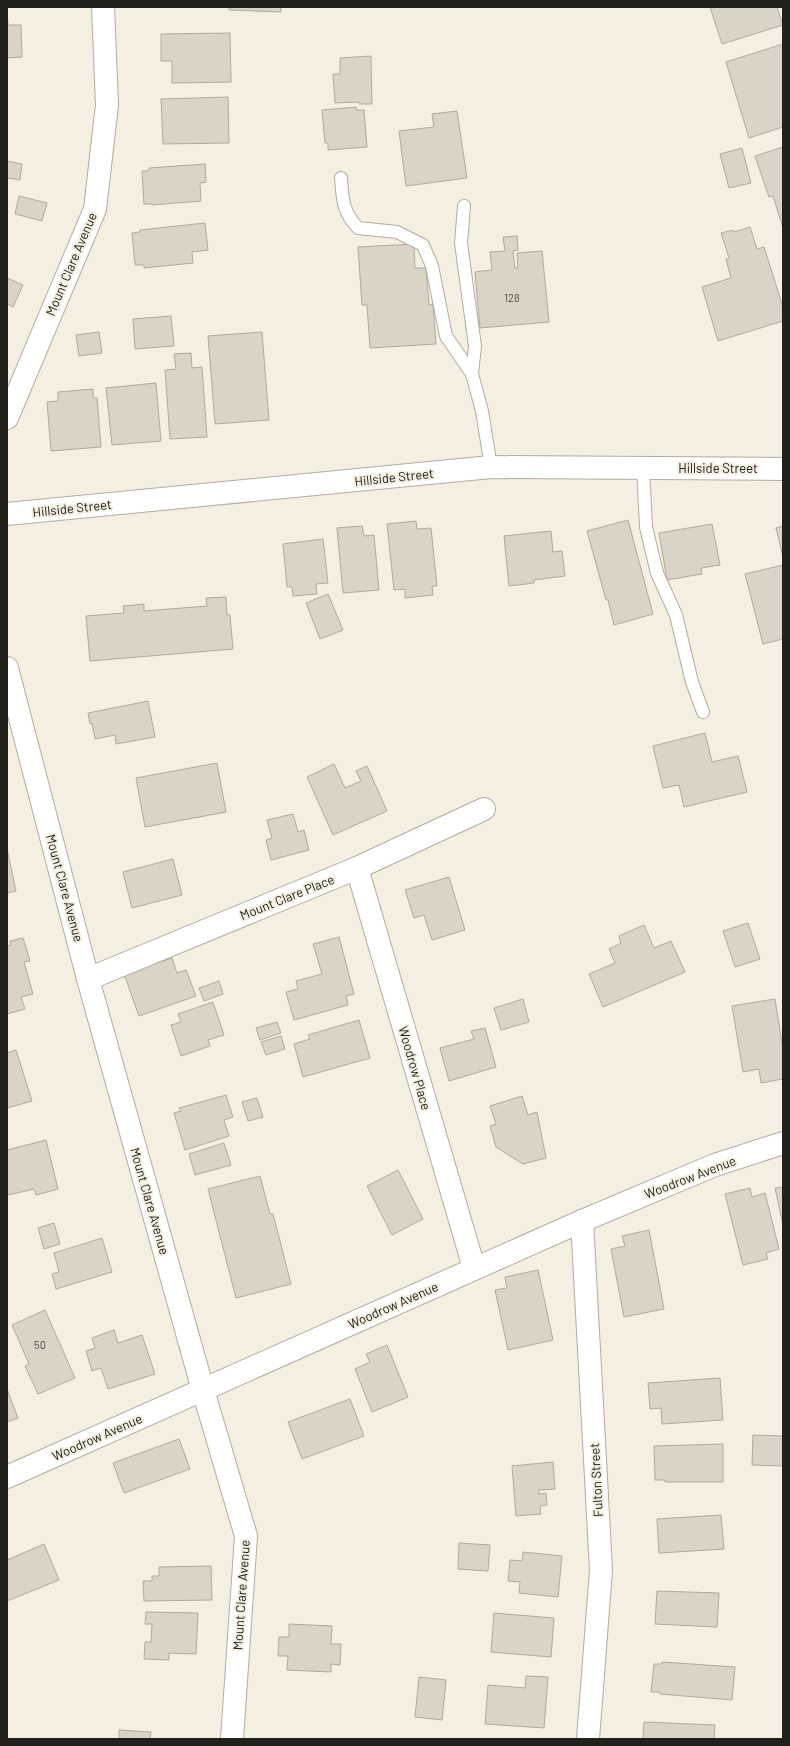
<svg xmlns="http://www.w3.org/2000/svg" width="790" height="1746" viewBox="0 0 790 1746" font-family="Barlow,sans-serif">
  <style>
    .building { fill: #d9d4c6; stroke: #aea99c }
    .lines { fill: none; stroke-linecap: round; stroke-linejoin: round }
    .service-casing { stroke: #b2aca0; stroke-width: 14 }
    .minor-casing { stroke: #b2aca0; stroke-width: 24 }
    .service { stroke: #fff; stroke-width: 12 }
    .minor { stroke: #fff; stroke-width: 22 }
    .labels { text-anchor: middle; dominant-baseline: central; stroke-width: 4; stroke-linejoin: round; paint-order: stroke }
    .number-label { font-size: 11px; fill: #504d46 }
    .street-label { font-size: 13px; fill: #22201b; stroke: #f5efe1 }
  </style>
  <rect width="100%" height="100%" fill="#f5efe1"/>
  <g class="building">
    <path d="M7 7 8 25H21L22 57 7 58Z"/>
    <path d="M229 7H281V12L229 10Z"/>
    <path d="M710 7H777L783 25 722 44Z"/>
    <path d="M230 33 231 82 172 83V61H161V34Z"/>
    <path d="M783 44V127L749 138 726 62Z"/>
    <path d="M371 56 372 104H359V102L335 103 333 74H340V58Z"/>
    <path d="M228 97 229 143 163 144 161 99Z"/>
    <path d="M356 107V110H364L367 147 328 150V143H325L322 110Z"/>
    <path d="M457 111 467 178 406 186 399 131 434 127 432 114Z"/>
    <path d="M783 147V228L773 196 769 197 755 156Z"/>
    <path d="M742 148 751 183 729 188 720 154Z"/>
    <path d="M7 161 22 164 20 180 7 178Z"/>
    <path d="M205 164 206 182 200 183 201 201 152 205V204H144L142 171H149V168Z"/>
    <path d="M19 196 47 203 42 221 15 214Z"/>
    <path d="M205 223 208 250 192 252 193 263 144 268V265H135L132 233 140 232V230Z"/>
    <path d="M750 227 757 249 764 247 783 307V321L718 341 702 287 731 278 726 259 729 258 721 233 733 230 734 232Z"/>
    <path d="M517 236 518 250 513 251 515 268H518L517 253 542 251 549 322 480 328 475 272 492 270 490 252 505 251 503 237Z"/>
    <path d="M414 244 415 268H426L429 305 433 304 436 344 370 348 367 305H362L358 247Z"/>
    <path d="M7 278 23 285 13 307 7 304Z"/>
    <path d="M171 316 174 346 135 349 133 319Z"/>
    <path d="M99 332 102 353 79 356 76 335Z"/>
    <path d="M262 332 269 420 215 424 208 336Z"/>
    <path d="M191 353 192 368 202 367 207 437 170 439 165 370 176 369 174 354Z"/>
    <path d="M156 383 161 441 112 445 106 388Z"/>
    <path d="M93 389V398H97L101 447 51 451 47 402 58 401V392Z"/>
    <path d="M628 520 653 614 614 625 608 600H606L587 531Z"/>
    <path d="M416 521 417 529 431 528 437 586H432L433 595 405 598V589L394 590 387 524Z"/>
    <path d="M712 524 720 565 701 568 702 574 667 580 659 533Z"/>
    <path d="M362 526 364 536 374 535 379 590 343 593 337 528Z"/>
    <path d="M783 526V557L776 528Z"/>
    <path d="M551 531 553 552 562 551 565 576 534 580V583L509 586 504 536Z"/>
    <path d="M323 539 328 583 316 584 317 594 293 596 292 587H287L283 544Z"/>
    <path d="M783 565V639L763 644 745 574Z"/>
    <path d="M328 594 343 630 320 639 306 603Z"/>
    <path d="M226 597 227 615H230L233 649 90 661 86 616 124 613 123 606 144 604V611L207 606 206 598Z"/>
    <path d="M148 701 155 737 116 744 115 735 95 739 92 723 90 724 88 713Z"/>
    <path d="M705 733 712 762 738 756 747 792 684 807 679 785 663 788 653 746Z"/>
    <path d="M217 763 226 812 145 827 136 778Z"/>
    <path d="M334 764 345 788 361 781 356 771 367 766 387 811 333 835 307 777Z"/>
    <path d="M293 814 298 832 304 830 309 850 271 860 266 840 272 838 267 820Z"/>
    <path d="M7 849 16 891 7 893Z"/>
    <path d="M173 859 182 895 132 908 123 872Z"/>
    <path d="M449 877 465 930 432 940 424 915 414 918 405 890Z"/>
    <path d="M748 923 760 959 735 967 723 931Z"/>
    <path d="M644 925 654 948 671 941 685 972 603 1007 589 974 615 963 609 949 621 943 619 936Z"/>
    <path d="M339 937 354 994 346 996 348 1005 294 1020 286 992 298 989 296 981 322 974 313 944Z"/>
    <path d="M23 938 30 961 24 962 33 994 21 997 25 1009 7 1014V946L11 945 10 941Z"/>
    <path d="M172 958 177 973 186 970 196 996 139 1016 124 974Z"/>
    <path d="M219 981 223 994 204 1001 199 988Z"/>
    <path d="M523 999 529 1022 501 1030 494 1008Z"/>
    <path d="M775 999 783 1049V1079L761 1083 759 1069 743 1072 732 1006Z"/>
    <path d="M213 1002 224 1035 208 1040 210 1046 181 1056 171 1025 181 1022 178 1014Z"/>
    <path d="M359 1020 370 1058 303 1077 294 1044 310 1039 308 1035Z"/>
    <path d="M277 1022 281 1033 260 1040 256 1028Z"/>
    <path d="M485 1028 496 1067 449 1081 440 1048 474 1039 471 1031Z"/>
    <path d="M281 1036 285 1049 266 1055 261 1042Z"/>
    <path d="M16 1050 32 1101 7 1108V1053Z"/>
    <path d="M226 1095 233 1117 224 1120 229 1136 185 1150 174 1113 181 1111 179 1108Z"/>
    <path d="M522 1096 528 1115 537 1112 546 1158 523 1164 496 1147 490 1126 496 1124 490 1106Z"/>
    <path d="M257 1098 263 1117 248 1121 242 1102Z"/>
    <path d="M46 1140 58 1189 36 1195 34 1189 8 1195 7 1190V1150Z"/>
    <path d="M224 1143 231 1165 195 1175 189 1154Z"/>
    <path d="M398 1170 423 1219 392 1235 367 1186Z"/>
    <path d="M260 1176 270 1214H273L291 1284 236 1298 208 1189Z"/>
    <path d="M783 1187V1225L775 1188Z"/>
    <path d="M750 1188 752 1197 765 1193 779 1249 766 1253 768 1259 743 1265 725 1194Z"/>
    <path d="M54 1223 60 1244 44 1249 38 1228Z"/>
    <path d="M649 1230 664 1309 624 1317 611 1249 625 1246 622 1236Z"/>
    <path d="M102 1238 112 1272 56 1289 52 1274 59 1272 54 1253Z"/>
    <path d="M538 1270 553 1340 508 1350 495 1290 507 1288 505 1277Z"/>
    <path d="M45 1310 75 1378 38 1394 25 1366 29 1364 12 1325Z"/>
    <path d="M114 1330 118 1343 142 1335 155 1374 108 1389 101 1368 92 1371 86 1351 95 1348 92 1338Z"/>
    <path d="M387 1345 408 1397 372 1412 355 1369 370 1362 366 1354Z"/>
    <path d="M720 1378 723 1420 662 1424 661 1408 650 1409 648 1383Z"/>
    <path d="M7 1389 18 1418 7 1422Z"/>
    <path d="M350 1399 364 1436 302 1459 288 1422Z"/>
    <path d="M753 1435 783 1436V1466L752 1465Z"/>
    <path d="M179 1439 190 1469 124 1493 113 1463Z"/>
    <path d="M723 1444V1482H665V1480H655L654 1446Z"/>
    <path d="M553 1462 555 1489 539 1490V1494L546 1493 547 1505 540 1506 541 1514 516 1516 512 1466Z"/>
    <path d="M721 1515 724 1549 659 1553 657 1519Z"/>
    <path d="M459 1543 490 1545 488 1571 458 1569Z"/>
    <path d="M44 1544 59 1580 7 1601V1560Z"/>
    <path d="M523 1552 562 1556 558 1597 519 1593 520 1582 508 1581 510 1560 522 1561Z"/>
    <path d="M211 1566 212 1600 144 1601 143 1581H152V1576H159V1567Z"/>
    <path d="M657 1591 719 1593 717 1627 655 1624Z"/>
    <path d="M146 1612 198 1613 196 1654 169 1653V1660L144 1659 145 1642H151L152 1624H145Z"/>
    <path d="M494 1613 554 1618 551 1657 491 1652Z"/>
    <path d="M289 1624 332 1626 331 1644H341L340 1665 331 1664V1672L287 1670 288 1656H278L279 1637H289Z"/>
    <path d="M662 1662 735 1667 732 1700 660 1694V1692H651L654 1664H662Z"/>
    <path d="M526 1676 548 1677 544 1728 485 1724 488 1685 525 1688Z"/>
    <path d="M419 1677 446 1680 442 1720 415 1717Z"/>
    <path d="M644 1722 715 1725 714 1739H643Z"/>
    <path d="M119 1730 151 1732 150 1739H119Z"/>
  </g>
  <g class="lines">
    <g class="service-casing">
      <g id="service">
        <path d="M341 178C343 200 342 211 358 228L397 232 423 245 432 266 446 336 472 374 482 411 491 467"/>
        <path d="M464 206 461 243 475 346 472 374"/>
        <path d="M643 468 646 527 657 573 676 615 692 682 703 712"/>
      </g>
    </g>
    <g class="minor-casing">
      <g id="minor">
        <path d="M7 418 95 209 107 105 103 7"/>
        <path d="M7 514 491 467 783 469"/>
        <path d="M7 668 88 979 203 1390 246 1536 232 1739"/>
        <path d="M357 868 474 1268"/>
        <path d="M88 979 357 868 484 809"/>
        <path d="M582 1221 601 1570 588 1739"/>
        <path d="M7 1477 582 1221 715 1165 783 1143"/>
      </g>
    </g>
    <use href="#service" class="service"/>
    <use href="#minor" class="minor"/>
  </g>
  <g class="labels">
    <g class="number-label">
      <text x="512" y="297">128</text>
      <text x="40" y="1344">50</text>
    </g>
    <g class="street-label">
      <text transform="translate(71 264) rotate(-67)">Mount Clare Avenue</text>
      <text x="718" y="468">Hillside Street</text>
      <text transform="translate(394 477) rotate(-6)">Hillside Street</text>
      <text transform="translate(72 508) rotate(-6)">Hillside Street</text>
      <text transform="translate(65 888) rotate(75)">Mount Clare Avenue</text>
      <text transform="translate(287 897) rotate(-22)">Mount Clare Place</text>
      <text transform="translate(415 1068) rotate(74)">Woodrow Place</text>
      <text transform="translate(690 1177) rotate(-21)">Woodrow Avenue</text>
      <text transform="translate(150 1201) rotate(74)">Mount Clare Avenue</text>
      <text transform="translate(393 1305) rotate(-24)">Woodrow Avenue</text>
      <text transform="translate(97 1437) rotate(-24)">Woodrow Avenue</text>
      <text transform="translate(596 1480) rotate(-93)">Fulton Street</text>
      <text transform="translate(241 1595) rotate(-86)">Mount Clare Avenue</text>
    </g>
  </g>
  <rect width="790" height="1746" fill="none" stroke="#22201b" stroke-width="16"/>
</svg>
